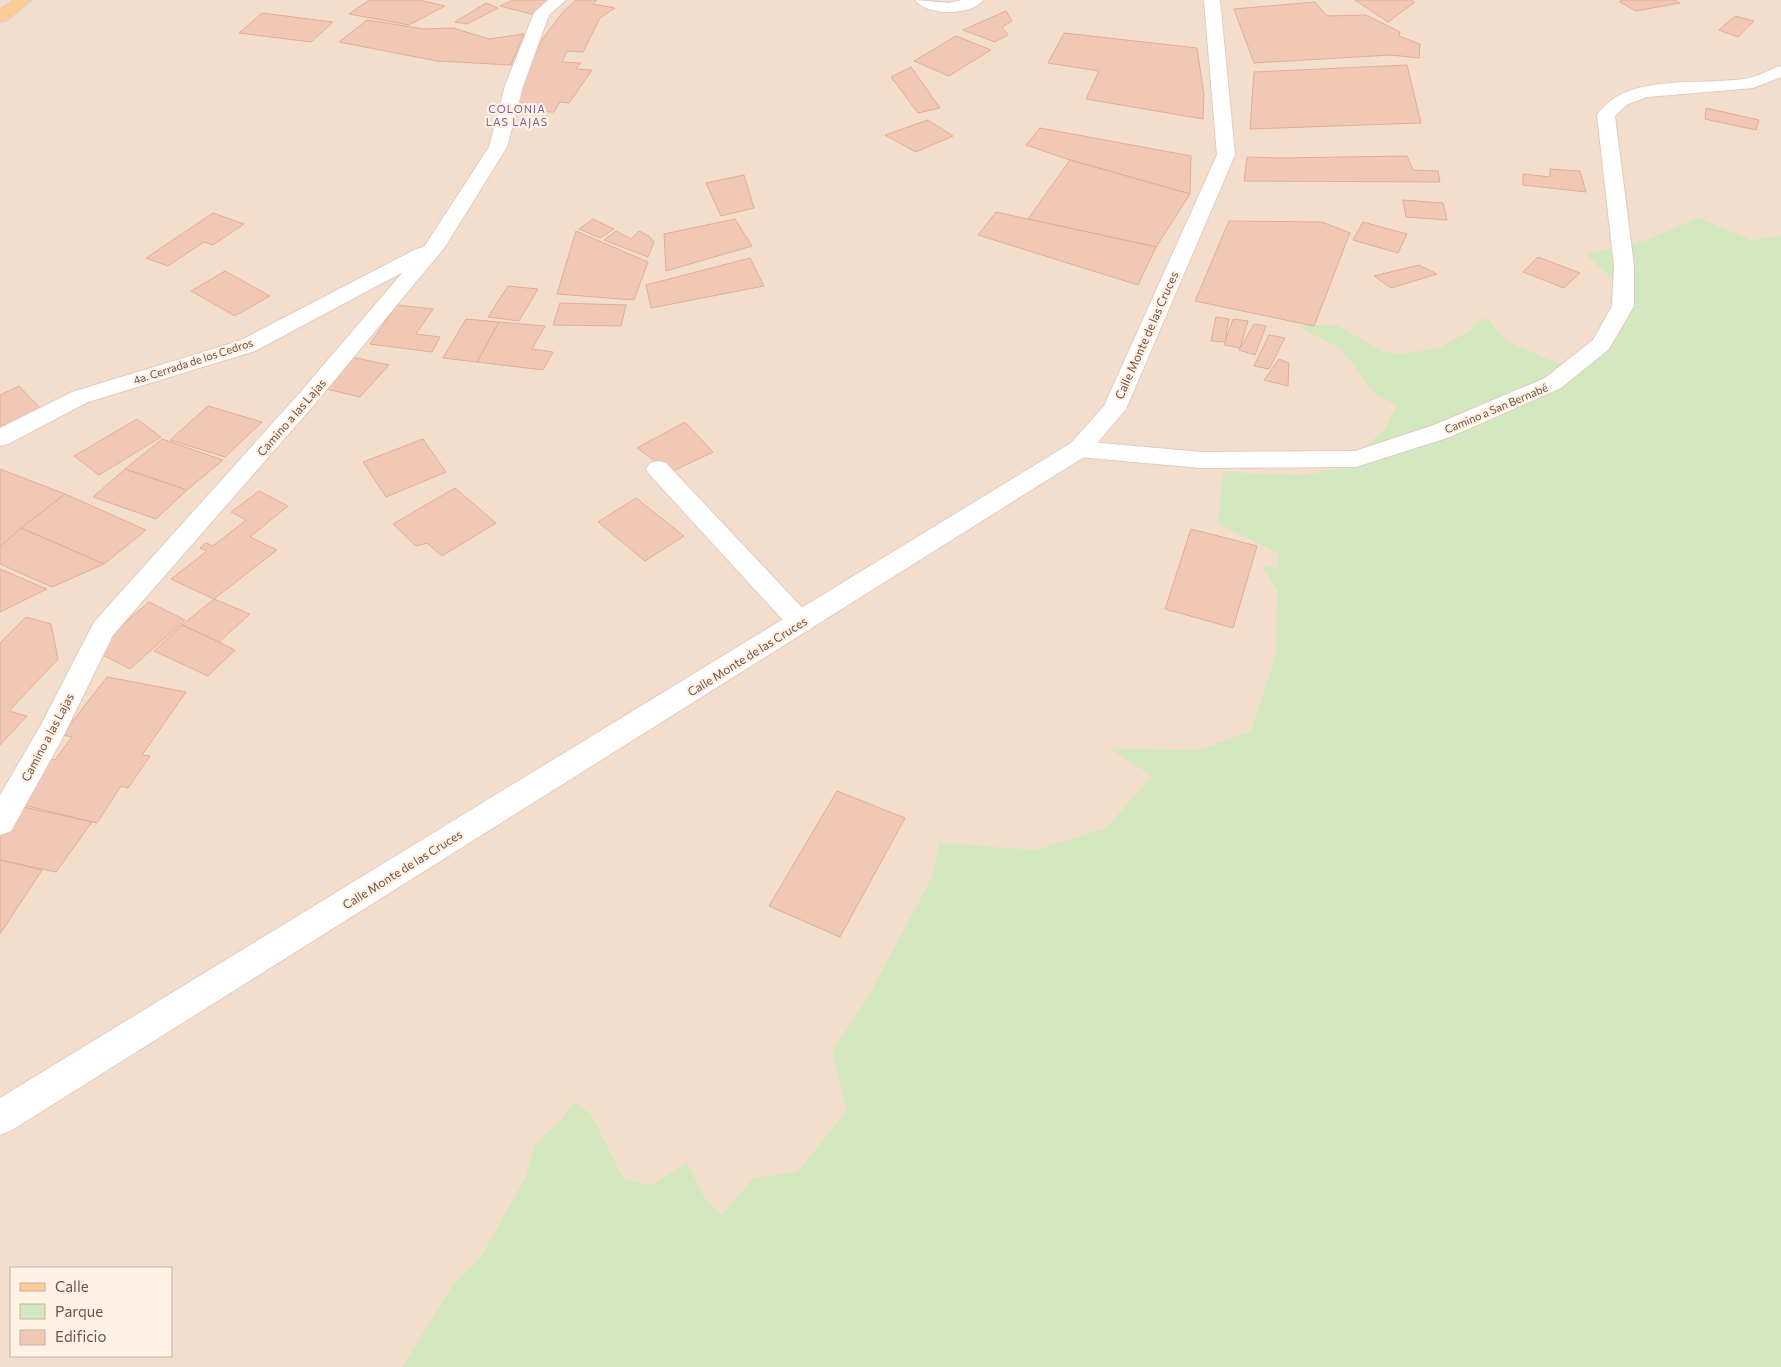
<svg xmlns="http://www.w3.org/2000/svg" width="1781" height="1367" viewBox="0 0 1781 1367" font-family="Commissioner,sans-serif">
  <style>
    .residential { fill: #f3decd; fill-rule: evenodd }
    .green { fill: #d3e8be }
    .building { fill: #f1c8b6; stroke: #e3ad97 }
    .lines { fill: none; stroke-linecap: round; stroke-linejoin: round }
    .lane-casing { stroke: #e1cbbe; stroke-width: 2 }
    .street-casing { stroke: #e1cbbe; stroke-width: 2 }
    .secondary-casing { stroke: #e6cbbb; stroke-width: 2 }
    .primary-casing { stroke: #dad2cf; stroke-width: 2 }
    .lane { fill: #fff; fill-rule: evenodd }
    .street { fill: #fff; fill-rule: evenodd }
    .secondary { fill: #fff; fill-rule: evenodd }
    .primary { fill: #fbcc96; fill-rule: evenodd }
    .labels { text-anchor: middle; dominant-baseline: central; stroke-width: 4.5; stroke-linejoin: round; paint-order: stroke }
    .far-neighbourhood-label { font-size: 11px; letter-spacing: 1px; fill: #7f6295; stroke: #fff2e4 }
    .far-street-label { font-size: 11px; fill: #715247; stroke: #fff2e4 }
    .street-label { font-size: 12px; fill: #715247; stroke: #fff2e4 }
  </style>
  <rect width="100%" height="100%" fill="#fceede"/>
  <path class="residential" d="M0 0H1781V1367H0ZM11 1268H171V1356H11Z"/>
  <path class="green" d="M1699 218 1751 240 1781 236V1367H402L454 1283 481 1257 526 1176 534 1146 560 1121 573 1102 590 1113 624 1179 651 1185 687 1163 704 1197 722 1215 753 1178 797 1172 847 1111 832 1052 867 999 933 875 939 843 1036 850 1106 828 1152 776 1110 749 1199 750 1251 731 1276 654 1277 590 1262 566 1278 568V553L1218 524 1223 472 1306 475 1340 468 1384 430 1397 405 1376 395 1341 349 1296 325H1337L1384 352 1403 354 1438 348 1470 331 1478 322 1487 318 1506 341 1574 370 1608 338 1616 283 1586 254 1641 242Z"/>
  <g class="building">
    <path d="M369 0H419L445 6 409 25 349 14Z"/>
    <path d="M513 0H551L535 15 500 6Z"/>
    <path d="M576 0H597L593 4 615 8 600 18 583 52 567 51 562 62 581 63 576 69 592 70 569 103 560 102 554 112H515L528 69 541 41 563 12Z"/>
    <path d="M1355 0H1410L1415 2 1388 22Z"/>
    <path d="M1621 0H1675L1680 3 1636 11 1620 2Z"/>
    <path d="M1315 2 1327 16 1366 15 1400 32 1399 36 1420 44 1419 58 1391 55 1254 63 1234 9Z"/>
    <path d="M486 3 498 8 467 24 455 22Z"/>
    <path d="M1006 11 1012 21 1002 27 1008 35 995 42 963 30Z"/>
    <path d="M262 13 333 22 311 42 239 33Z"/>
    <path d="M1735 16 1754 21 1738 37 1719 30Z"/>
    <path d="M367 20 424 29 453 28 489 39 524 34 511 65 437 61 339 42Z"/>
    <path d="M1064 33 1197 48 1204 95 1203 119 1086 99 1099 71 1048 63Z"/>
    <path d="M956 36 991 50 949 76 914 61Z"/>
    <path d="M1407 65 1421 123 1250 129 1254 72Z"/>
    <path d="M911 67 940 108 918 113 891 77Z"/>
    <path d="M1706 108 1759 120 1756 130 1705 119Z"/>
    <path d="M928 120 953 136 916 152 885 135Z"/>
    <path d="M1040 128 1191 156 1190 194 1070 160 1026 145Z"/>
    <path d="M1407 156 1413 170 1438 171 1440 182 1244 181 1247 157 1280 158Z"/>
    <path d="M1070 160 1190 194 1156 247 1028 219Z"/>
    <path d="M1550 169 1580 171 1586 192 1523 185V174L1550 177Z"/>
    <path d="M744 175 754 208 721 216 706 183Z"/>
    <path d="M1403 200 1443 203 1447 220 1406 217Z"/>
    <path d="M996 212 1156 247 1138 285 978 235Z"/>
    <path d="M213 213 244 224 213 245 204 242 168 266 146 258Z"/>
    <path d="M593 219 614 229 600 238 579 229Z"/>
    <path d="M735 219 752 246 666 271 664 234Z"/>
    <path d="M1229 221 1322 222 1350 233 1314 326 1195 301Z"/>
    <path d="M1363 222 1407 234 1398 253 1353 240Z"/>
    <path d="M576 231 648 262 634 300 557 294Z"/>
    <path d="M616 231 631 239 639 231 649 236 654 242 648 257 604 240Z"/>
    <path d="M1538 257 1580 273 1564 288 1523 272Z"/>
    <path d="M750 258 764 286 651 308 646 285Z"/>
    <path d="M1419 265 1437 274 1391 288 1374 276Z"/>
    <path d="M225 271 270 296 235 316 191 291Z"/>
    <path d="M508 286 538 289 519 321 488 317Z"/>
    <path d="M560 303 626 305 621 326 553 325Z"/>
    <path d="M397 305 433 309 416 334 440 337 432 352 370 344Z"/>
    <path d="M1216 317 1229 319 1225 342 1211 341Z"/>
    <path d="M466 319 499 322 477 362 443 358Z"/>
    <path d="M1233 319 1248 321 1240 348 1224 345Z"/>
    <path d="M499 322 545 326 532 349 553 352 543 370 477 362Z"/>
    <path d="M1254 324 1266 326 1255 355 1239 350Z"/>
    <path d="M1269 335 1285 338 1269 369 1254 366Z"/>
    <path d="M352 357 389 365 360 397 322 388Z"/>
    <path d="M1279 359 1289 363 1288 386 1264 380Z"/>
    <path d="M19 386 40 408 0 427V395Z"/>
    <path d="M208 406 262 422 225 457 170 440Z"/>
    <path d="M137 419 161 437 99 475 74 456Z"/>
    <path d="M685 422 713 452 671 472 637 448Z"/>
    <path d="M162 439 223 460 187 490 125 469Z"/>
    <path d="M423 439 446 472 386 497 363 462Z"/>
    <path d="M0 469 65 494 0 547Z"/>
    <path d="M125 469 187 490 156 519 93 497Z"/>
    <path d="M455 488 496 523 442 556 427 543 416 546 393 524Z"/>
    <path d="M259 491 288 506 250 537 277 550 214 599 171 579 207 551 200 548 206 543 213 546 246 520 231 512Z"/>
    <path d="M65 494 146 530 104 564 21 528Z"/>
    <path d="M636 498 684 536 645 561 598 522Z"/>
    <path d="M21 528 104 564 52 587 0 564V547Z"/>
    <path d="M1191 529 1257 546 1233 628 1165 609Z"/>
    <path d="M0 569 47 589 0 612Z"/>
    <path d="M214 599 250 614 219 642 182 625Z"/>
    <path d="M149 602 185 620 130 669 93 650Z"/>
    <path d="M26 617 51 624 58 659 9 711 27 716 0 745V643Z"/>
    <path d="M182 625 219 642 235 650 208 676 154 651Z"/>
    <path d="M107 677 186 692 142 755 150 756 128 788 121 786 97 823 11 802 45 757 55 760 72 737 62 735Z"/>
    <path d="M837 791 905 818 840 937 769 906Z"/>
    <path d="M19 806 92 822 56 872 0 860V830Z"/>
    <path d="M0 860 42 870 0 934Z"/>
  </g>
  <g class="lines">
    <g class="lane-casing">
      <path id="lane" d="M658 461 666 463 810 616 814 623 810 630 801 633 792 630 650 475 646 469 650 463Z"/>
    </g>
    <g class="street-casing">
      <g id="street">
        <path d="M548 0H566L549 15 523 86 507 147 445 247 313 406 113 635 61 741 11 831 0 835V795L41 725 94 622 297 396 403 272 255 351 88 402 8 444 0 446V428L72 392 239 341 416 249 424 247 489 147 505 86 534 13Z"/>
        <path d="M915 0 949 3 962 0H983C972 16 926 16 915 0Z"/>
        <path d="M1781 66V77L1753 88 1647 97 1626 105 1615 116 1634 266V306L1609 349 1561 388 1450 437 1356 467 1201 468 1079 457 1071 455 1067 449 1071 443 1079 441 1201 452 1355 451 1434 425 1545 378 1593 340 1612 306 1614 266 1597 115C1627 71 1702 87 1749 78 1760 76 1770 69 1781 66Z"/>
      </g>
    </g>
    <g class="secondary-casing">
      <path id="secondary" d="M1204 0H1220L1235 155 1126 409 1087 455 12 1130 0 1135V1098L1071 443 1104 406 1217 155Z"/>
    </g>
    <g class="primary-casing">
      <path id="primary" d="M13 0H32L6 21 0 22V9Z"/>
    </g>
    <use href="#lane" class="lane"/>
    <use href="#street" class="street"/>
    <use href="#secondary" class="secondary"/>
    <use href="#primary" class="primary"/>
  </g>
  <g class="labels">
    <g class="far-neighbourhood-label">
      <text x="517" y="108">COLONIA<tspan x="517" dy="13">LAS LAJAS</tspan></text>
    </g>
    <g class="far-street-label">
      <text transform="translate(193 361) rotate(-18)">4a. Cerrada de los Cedros</text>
      <text transform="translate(1496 408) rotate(-23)">Camino a San Bernabé</text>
    </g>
    <g class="street-label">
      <text transform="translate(1146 335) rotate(-66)">Calle Monte de las Cruces</text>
      <text transform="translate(291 417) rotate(-49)">Camino a las Lajas</text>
      <text transform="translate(747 656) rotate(-32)">Calle Monte de las Cruces</text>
      <text transform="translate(47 737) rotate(-62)">Camino a las Lajas</text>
      <text transform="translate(402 869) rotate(-32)">Calle Monte de las Cruces</text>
    </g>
  </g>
  <rect x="10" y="1267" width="162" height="90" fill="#fff2e4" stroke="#c6b2a5"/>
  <rect x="20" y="1283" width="25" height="8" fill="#fbcc96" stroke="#c6b2a5"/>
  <text x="55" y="1292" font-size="15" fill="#715247">Calle</text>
  <rect x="20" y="1304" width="25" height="15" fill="#d3e8be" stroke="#c6b2a5"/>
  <text x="55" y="1317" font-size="15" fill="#715247">Parque</text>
  <rect x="20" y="1330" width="25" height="15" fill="#f1c8b6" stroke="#c6b2a5"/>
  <text x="55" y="1342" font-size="15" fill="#715247">Edificio</text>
</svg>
